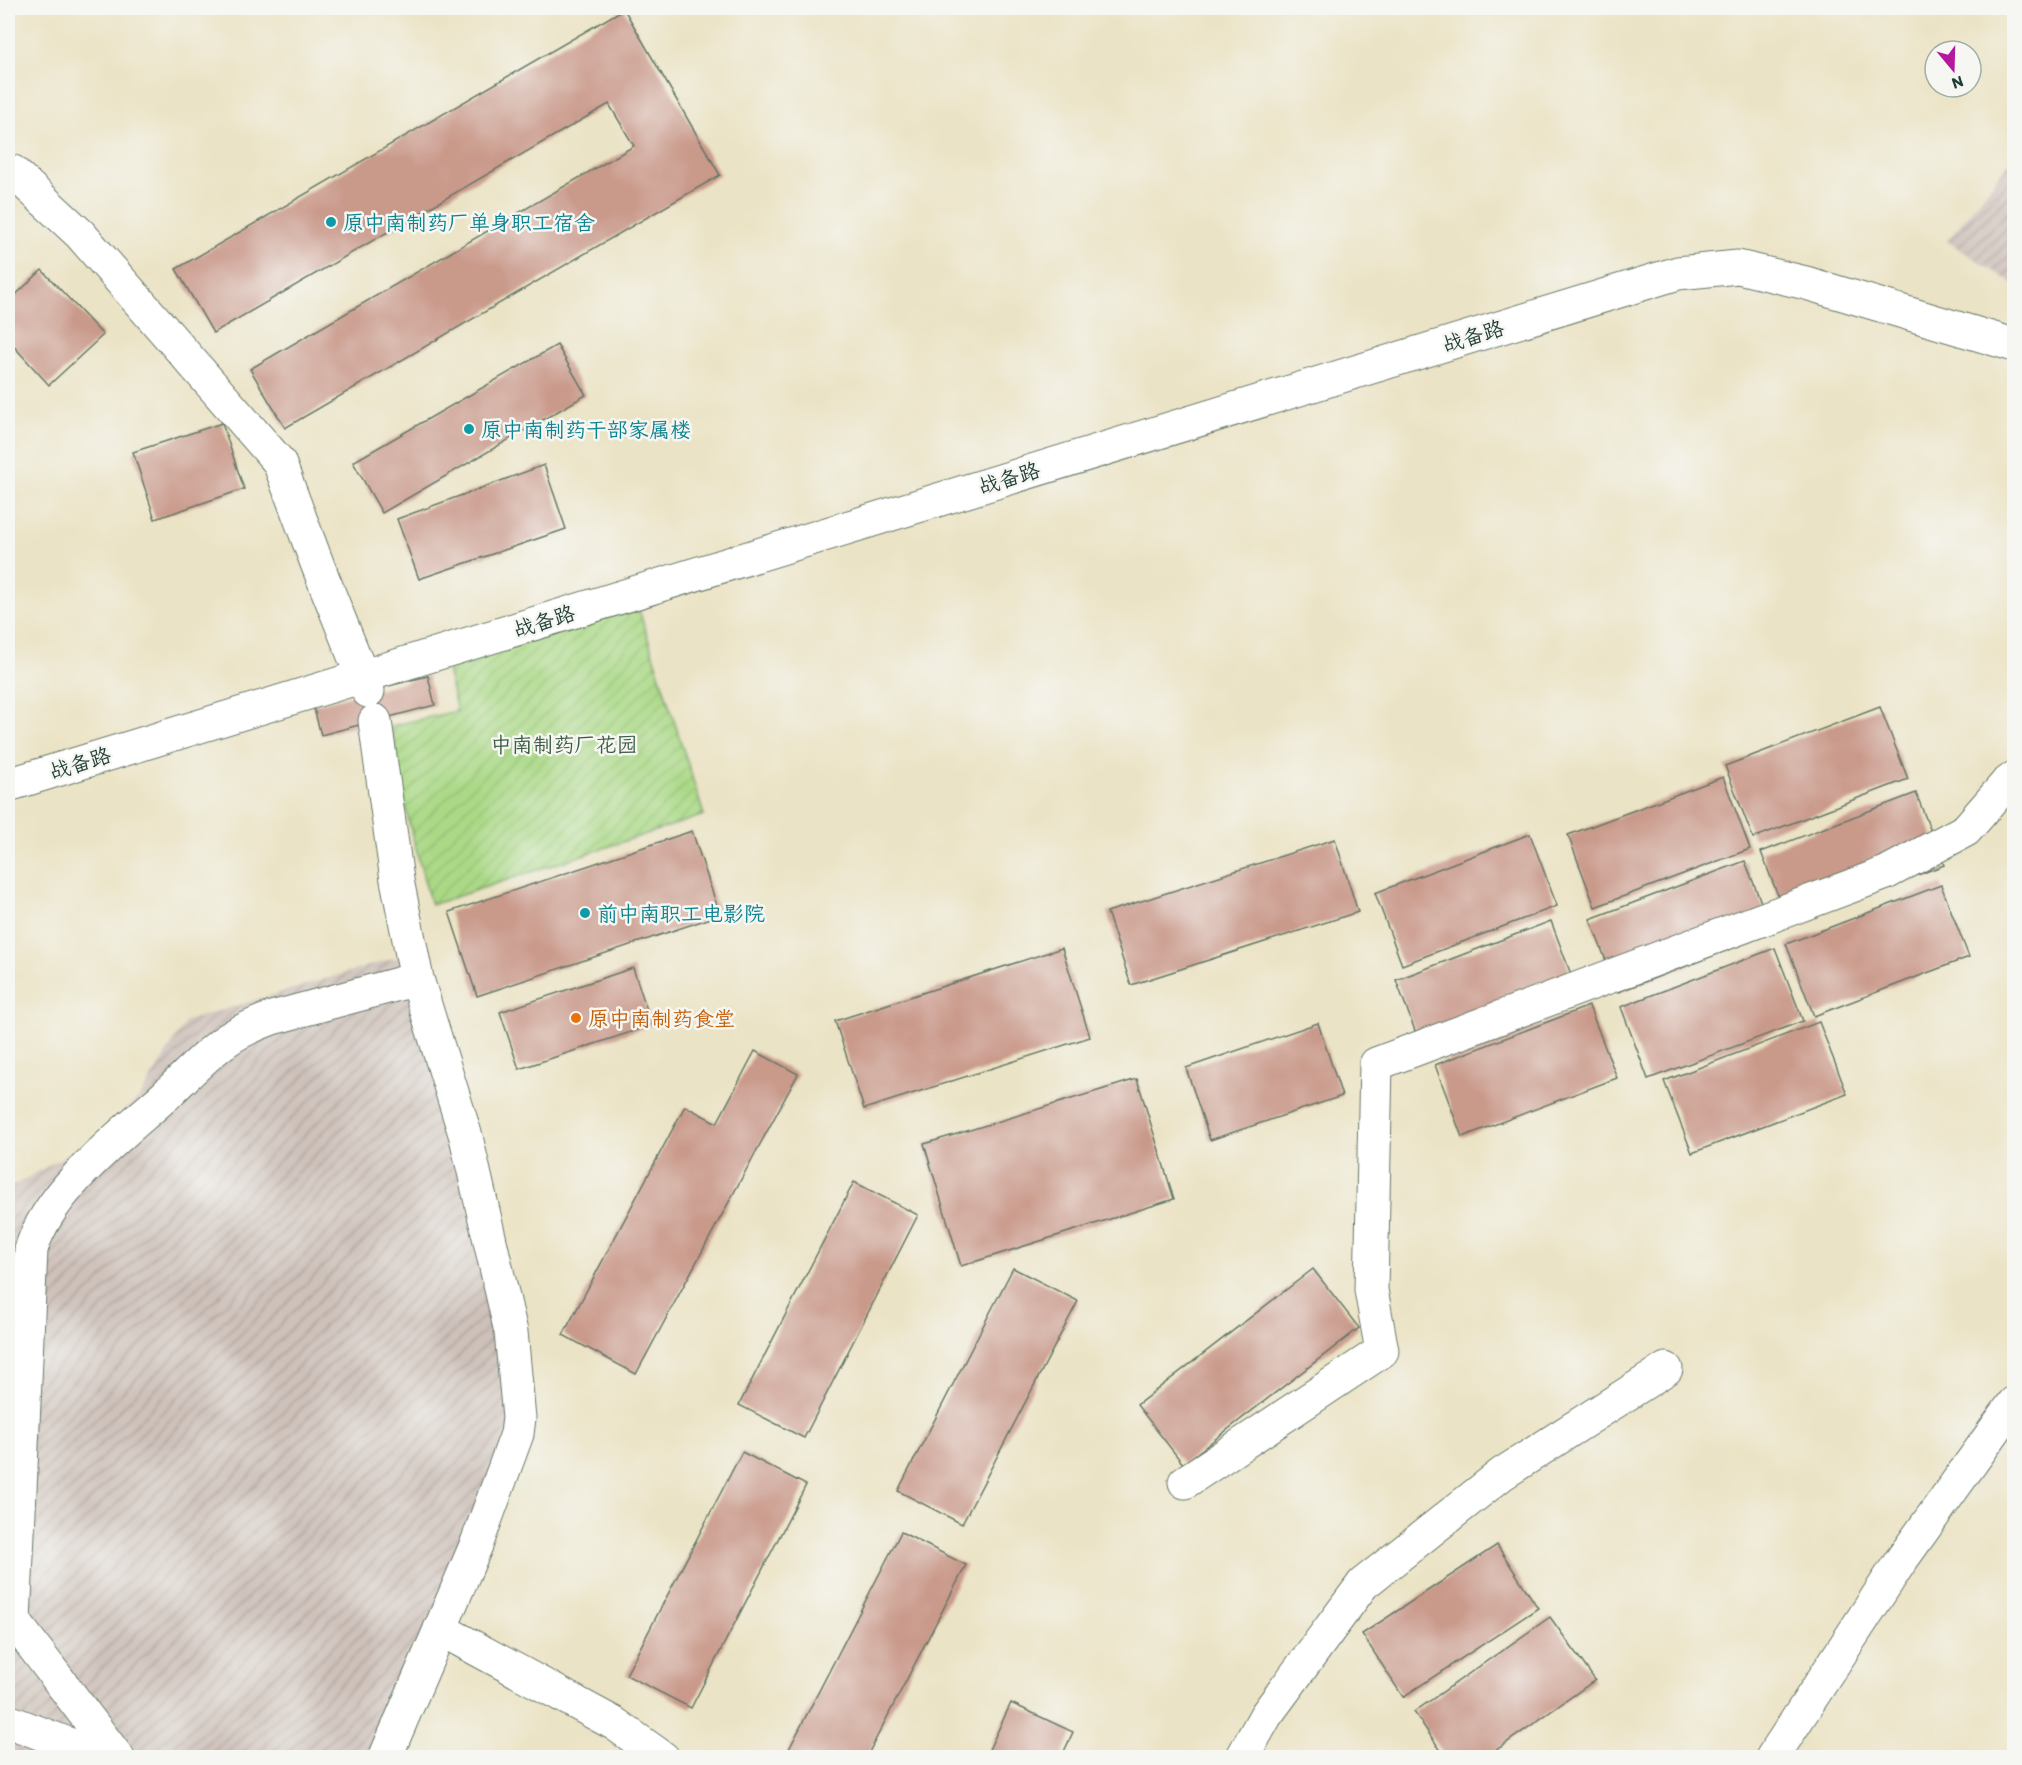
<svg xmlns="http://www.w3.org/2000/svg" width="2022" height="1765" viewBox="0 0 2022 1765" font-family="Itim,'LXGW WenKai TC',sans-serif">
  <style>
    .industrial { fill: url(#industrial-furrows) }
    .garden { fill: url(#garden-furrows); stroke: #648b5d; stroke-width: 1.5 }
    .building { fill: #c9998a }
    .lines { fill: none; stroke-linecap: round; stroke-linejoin: round }
    .minor-casing { stroke: #667767; stroke-width: 35 }
    .minor { stroke: #fff; stroke-width: 33 }
    .culture-dot { fill: #0f9aa8; stroke: #f6f6f2; stroke-width: 2 }
    .food-dot { fill: #e8710a; stroke: #f6f6f2; stroke-width: 2 }
    .labels { text-anchor: middle; dominant-baseline: central; stroke-width: 5; stroke-linejoin: round; paint-order: stroke }
    .culture-label { font-size: 21px; fill: #0d838f; stroke: #f6f6f2; text-anchor: start }
    .street-label { font-size: 21px; fill: #1f3d34; stroke: #f6f6f2 }
    .park-label { font-size: 21px; fill: #3b5c44; stroke: #f6f6f2 }
    .food-label { font-size: 21px; fill: #c56008; stroke: #f6f6f2; text-anchor: start }
  </style>
  <defs>
    <pattern id="industrial-furrows" width="10" height="10" patternUnits="userSpaceOnUse" patternTransform="scale(1.5)"><rect width="10" height="10" fill="#cec1ba"/><path d="M-1 1l2-2M0 10L10 0M9 11l2-2" fill="none" stroke="#a79e98"/></pattern>
    <pattern id="garden-furrows" width="10" height="10" patternUnits="userSpaceOnUse" patternTransform="scale(1.5)"><rect width="10" height="10" fill="#aad986"/><path d="M-1 1l2-2M0 10L10 0M9 11l2-2" fill="none" stroke="#92bb74"/></pattern>
  </defs>
  <rect width="100%" height="100%" fill="#f6f6f2"/>
  <filter id="ink" filterUnits="userSpaceOnUse"><feTurbulence type="fractalNoise" baseFrequency=".0167" numOctaves="2"/><feDisplacementMap in="SourceGraphic" scale="12" xChannelSelector="R" yChannelSelector="G"/><feConvolveMatrix kernelMatrix="1 2 1 2 8 2 1 2 1" color-interpolation-filters="sRGB"/></filter>
  <filter id="wash" filterUnits="userSpaceOnUse"><feTurbulence type="fractalNoise" baseFrequency=".008" numOctaves="4" result="noise"/><feDisplacementMap in="SourceGraphic" scale="24" xChannelSelector="R" yChannelSelector="G"/><feGaussianBlur stdDeviation="1.35" result="paint"/><feColorMatrix in="noise" values="0 0 0 0 0 0 0 0 0 0 0 0 0 0 0 0 0 1.4 0 .05"/><feComposite in="paint" operator="in"/></filter>
  <g filter="url(#wash)">
    <rect width="100%" height="100%" fill="#ebe3c5"/>
    <g class="industrial">
      <path d="M2014 157V284L1947 241Z"/>
      <path d="M412 953 517 1434 385 1757H8V1189L89 1142 140 1097 186 1021Z"/>
    </g>
    <path class="garden" d="M637 604 704 815 431 905 408 819 391 726 457 711 446 665Z"/>
    <g id="blocks">
      <g class="building">
        <path d="M624 9 720 175 285 428 250 369 634 146 609 104 213 333 176 269Z"/>
        <path d="M42 270 103 335 49 385 8 340V302Z"/>
        <path d="M557 345 586 395 382 513 353 462Z"/>
        <path d="M222 423 244 489 155 519 133 452Z"/>
        <path d="M544 465 566 529 419 579 397 519Z"/>
        <path d="M428 676 435 705 321 735 313 705Z"/>
        <path d="M1880 707 1908 779 1753 838 1725 766Z"/>
        <path d="M1723 777 1750 849 1595 907 1568 835Z"/>
        <path d="M1916 793 1944 865 1789 924 1761 852Z"/>
        <path d="M692 831 720 915 477 996 449 912Z"/>
        <path d="M1530 834 1557 906 1402 965 1375 893Z"/>
        <path d="M1335 839 1358 912 1131 985 1107 912Z"/>
        <path d="M1745 861 1773 933 1618 992 1590 919Z"/>
        <path d="M1941 885 1969 957 1814 1016 1786 944Z"/>
        <path d="M1551 921 1578 993 1423 1052 1396 980Z"/>
        <path d="M1062 948 1090 1037 864 1109 835 1021Z"/>
        <path d="M1775 948 1803 1021 1648 1079 1621 1007Z"/>
        <path d="M633 968 652 1025 519 1069 500 1012Z"/>
        <path d="M1589 1006 1617 1078 1462 1137 1435 1065Z"/>
        <path d="M1819 1022 1847 1094 1692 1153 1664 1081Z"/>
        <path d="M1318 1023 1342 1096 1210 1140 1186 1068Z"/>
        <path d="M755 1051 798 1074 636 1374 563 1335 685 1106 717 1123Z"/>
        <path d="M1137 1079 1174 1199 961 1266 924 1144Z"/>
        <path d="M854 1182 918 1215 804 1438 739 1405Z"/>
        <path d="M1013 1268 1078 1301 962 1524 898 1491Z"/>
        <path d="M1313 1269 1359 1328 1183 1464 1137 1405Z"/>
        <path d="M742 1452 806 1485 691 1708 626 1675Z"/>
        <path d="M901 1532 966 1565 866 1758H791L786 1755Z"/>
        <path d="M1497 1545 1538 1608 1403 1697 1362 1634Z"/>
        <path d="M1550 1617 1595 1680 1485 1758H1446L1414 1712Z"/>
        <path d="M1011 1703 1073 1732 1061 1758H985Z"/>
      </g>
    </g>
  </g>
  <g filter="url(#ink)">
    <use href="#blocks" fill-opacity="0" stroke="#667767" stroke-width="1.5"/>
    <g class="lines">
      <g class="minor-casing">
        <g id="minor">
          <path d="M8 176 13 172 80 234 279 462 318 566 368 691"/>
          <path d="M375 721 397 880 417 979 466 1137 511 1332 519 1418 517 1434 477 1543 385 1758"/>
          <path d="M8 785 1678 273 1738 267 1806 283 2014 345"/>
          <path d="M1185 1482 1382 1351 1371 1290 1376 1064 1886 873 1966 830 2006 784 2014 778"/>
          <path d="M440 1629 615 1724 663 1758"/>
          <path d="M8 1721 105 1758"/>
          <path d="M118 1758 14 1621 31 1250C48 1191 120 1136 165 1096 185 1077 205 1055 227 1040 241 1030 256 1024 272 1018L417 979"/>
          <path d="M1242 1758 1266 1715 1363 1584 1502 1474 1666 1369"/>
          <path d="M1772 1758 1900 1562 2014 1403"/>
        </g>
      </g>
      <use href="#minor" class="minor"/>
    </g>
  </g>
  <g class="culture-dot">
    <circle cx="331" cy="222" r="6"/>
    <circle cx="469" cy="429" r="6"/>
    <circle cx="585" cy="913" r="6"/>
  </g>
  <circle class="food-dot" cx="576" cy="1018" r="6"/>
  <g class="labels">
    <g class="culture-label">
      <text x="343" y="222">原中南制药厂单身职工宿舍</text>
      <text x="481" y="429">原中南制药干部家属楼</text>
      <text x="597" y="913">前中南职工电影院</text>
    </g>
    <g class="street-label">
      <text transform="translate(1473 336) rotate(-17)">战备路</text>
      <text transform="translate(1009 478) rotate(-17)">战备路</text>
      <text transform="translate(544 621) rotate(-17)">战备路</text>
      <text transform="translate(80 763) rotate(-17)">战备路</text>
    </g>
    <g class="park-label">
      <text x="564" y="744">中南制药厂花园</text>
    </g>
    <g class="food-label">
      <text x="588" y="1018">原中南制药食堂</text>
    </g>
  </g>
  <rect width="2022" height="1765" fill="none" stroke="#f6f6f2" stroke-width="30"/>
  <g transform="translate(1953 69) rotate(161)"><circle r="28" fill="#f6f6f2" stroke="#a0aca6" stroke-width="1.5"/>
  <path d="M0-4.5L10 22L0 15L-10 22Z" fill="#b5179e"/>
  <text y="-9" font-size="16" font-weight="bold" text-anchor="middle" fill="#1f3d34">N</text>
  </g>
</svg>
